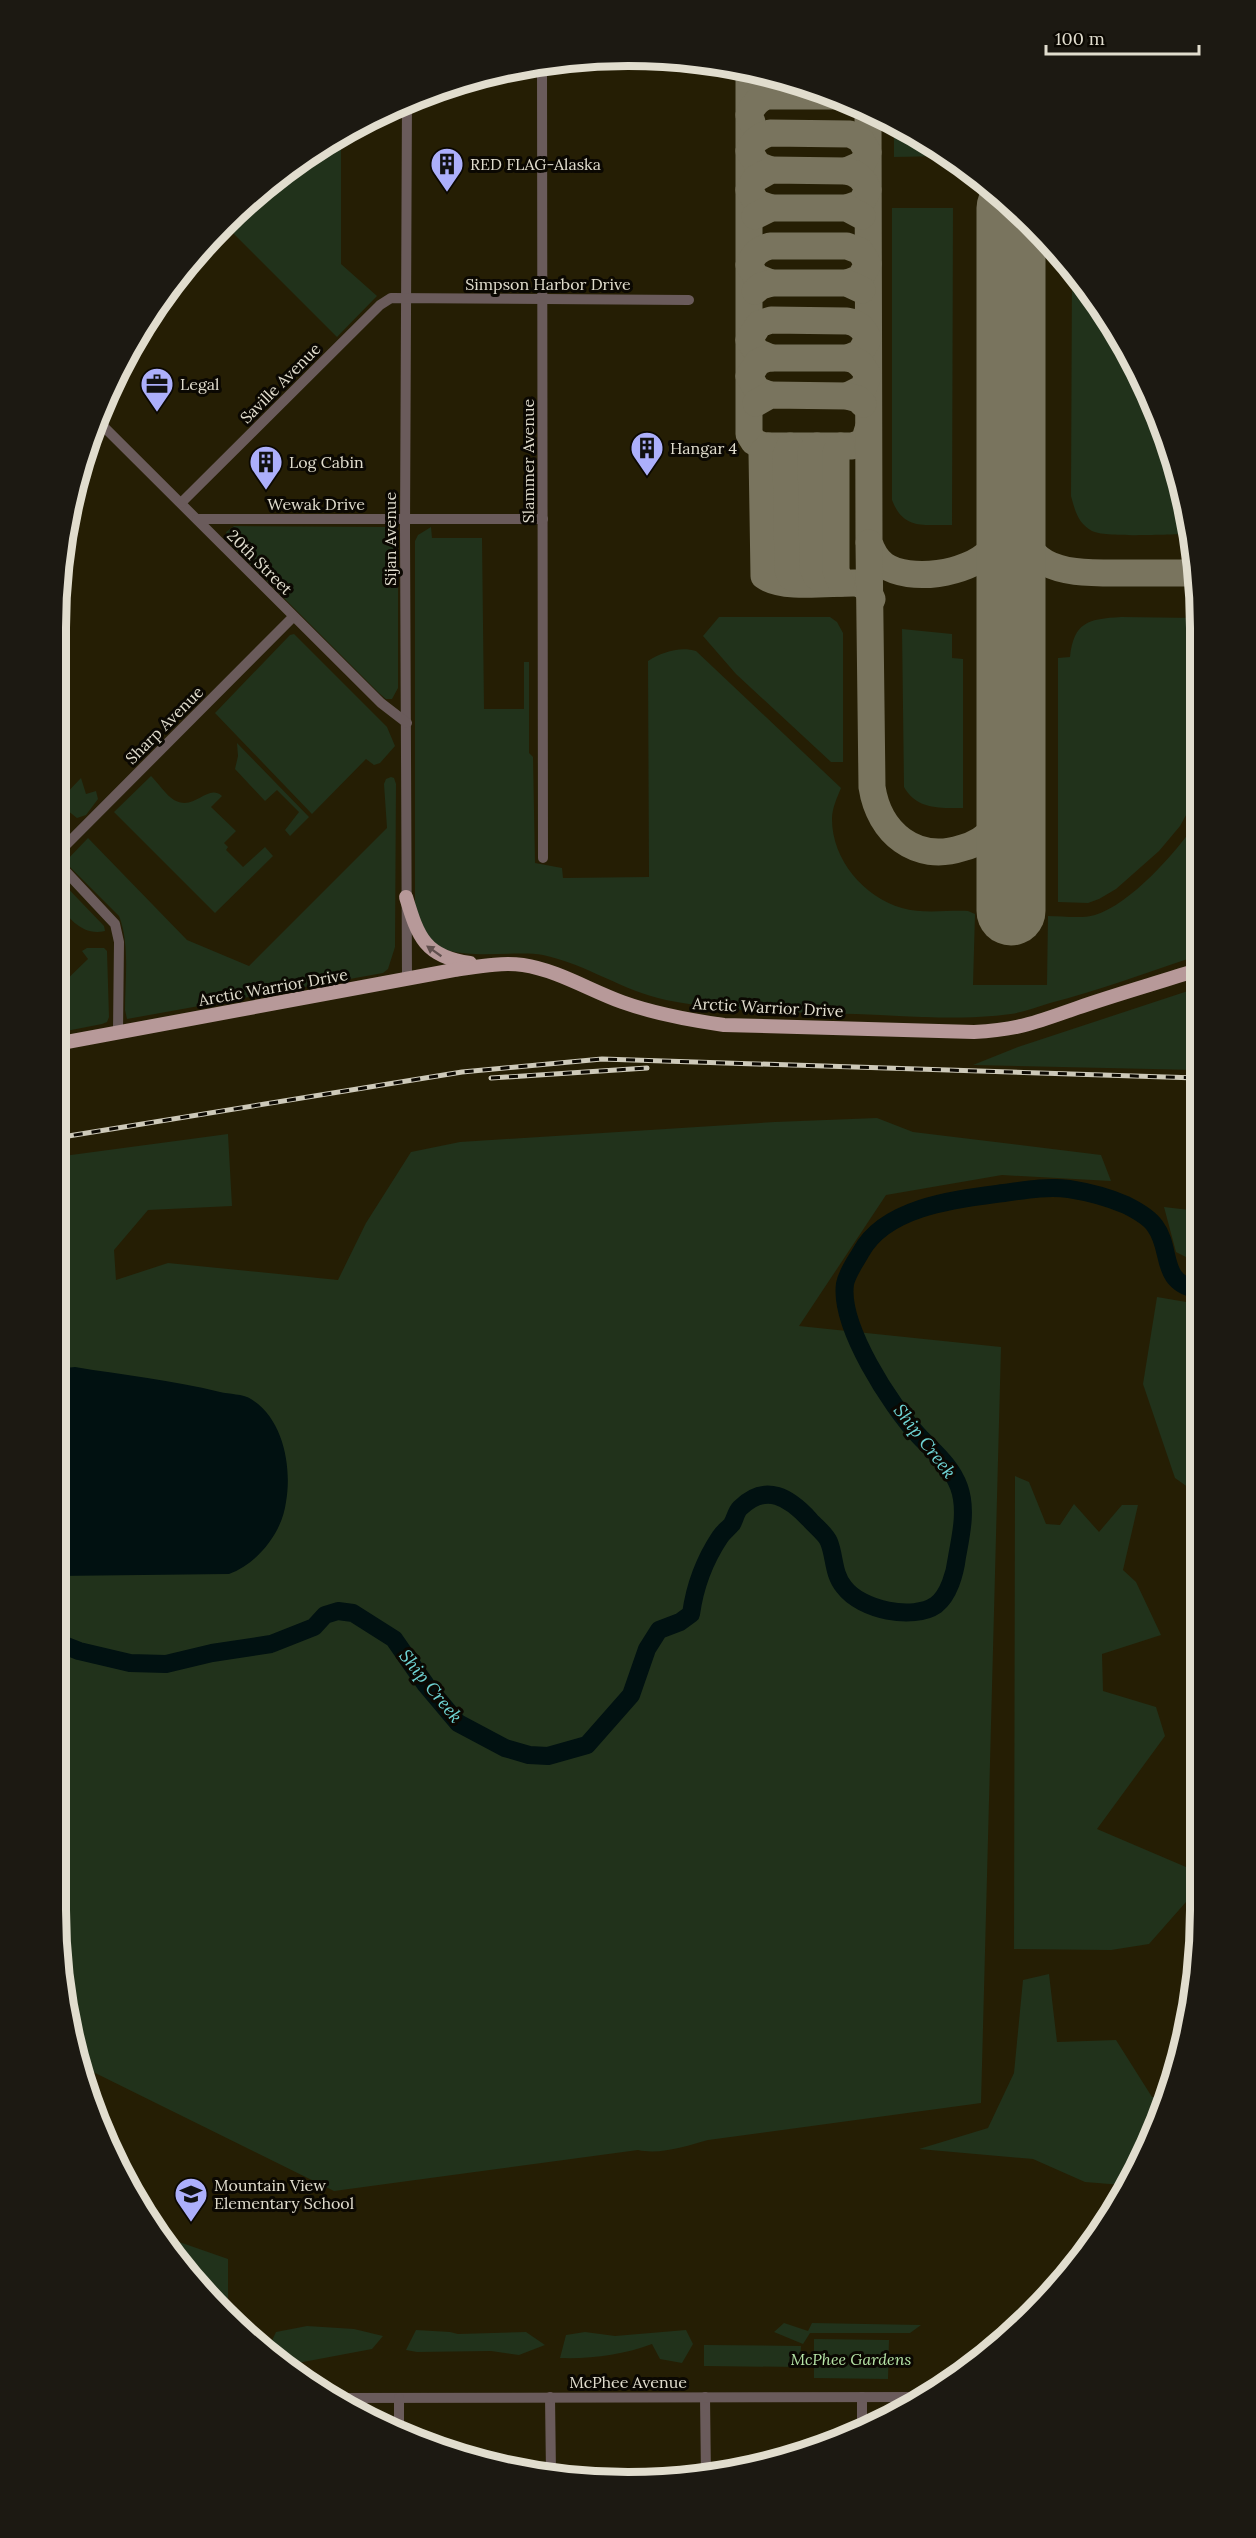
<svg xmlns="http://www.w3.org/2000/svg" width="1256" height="2538" viewBox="0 0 1256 2538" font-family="Lora,serif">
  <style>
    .green { fill: #21321b }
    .water { fill: #011111 }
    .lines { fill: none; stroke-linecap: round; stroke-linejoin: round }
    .river { stroke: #011111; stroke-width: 18 }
    .taxiway { stroke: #79745e; stroke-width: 27 }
    .runway { stroke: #79745e; stroke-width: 69 }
    .minor { stroke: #6a5b5b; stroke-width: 10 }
    .major { stroke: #b79999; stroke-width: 14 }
    .rail-casing { stroke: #cdc9b9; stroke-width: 5 }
    .rail { stroke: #0b0802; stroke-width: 3; stroke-dasharray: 9; stroke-linecap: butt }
    .oneway { fill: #61504e }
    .labels { text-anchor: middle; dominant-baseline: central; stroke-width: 6; stroke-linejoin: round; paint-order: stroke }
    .poi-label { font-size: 16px; fill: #e1ddce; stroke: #0b0802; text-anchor: start }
    .street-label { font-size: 16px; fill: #e1ddce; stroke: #0b0802 }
    .park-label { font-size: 16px; font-style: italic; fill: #b5e3a6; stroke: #0b0802 }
    .water-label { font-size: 18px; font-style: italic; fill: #6fd4d4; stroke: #0b0802 }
    .rim { fill: none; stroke: #e1ddce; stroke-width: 8 }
  </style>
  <rect width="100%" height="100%" fill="#251e04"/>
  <g class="green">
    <path d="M894 126 946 156 894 157Z"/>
    <path d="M341 135V264L377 296 337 337 223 223 310 152Z"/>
    <path d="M892 208H953L952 525C924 524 904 531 892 500Z"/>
    <path d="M1072 269 1082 279 1157 409 1190 534C1173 534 1105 538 1092 531 1078 523 1075 511 1071 496Z"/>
    <path d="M234 526 387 527H393L398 533V688L392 699H386L379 693 229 543 226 532Z"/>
    <path d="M431 527 432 538H482L484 709H524V662H529V753L533 757 535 863 562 868 563 878 649 877 648 661C662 652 680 646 696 651L841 788C837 798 832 808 832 819 832 860 864 897 902 908 922 914 947 910 968 911L975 914 973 985H1047L1048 916C1063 916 1081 919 1095 915 1131 904 1176 852 1197 822V956C1148 972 1100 990 1050 1003 1037 1007 1024 1012 1011 1014 960 1021 907 1016 856 1014 793 1012 729 1013 666 1000 623 991 586 964 543 955 511 949 445 965 425 936 421 929 418 919 415 911V541L418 535Z"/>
    <path d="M719 617H830L837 622 843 633V762H831L736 674 703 636Z"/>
    <path d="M1121 617 1196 618V797L1180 826 1159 851 1116 889 1099 899 1088 903 1058 902V658L1070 657C1074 622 1088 619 1121 617Z"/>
    <path d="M902 629 952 634V658L963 659V808C940 808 917 810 904 787Z"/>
    <path d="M294 634 387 727 395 746 380 763 374 765 366 759 312 814 215 713 290 635Z"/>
    <path d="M237 743 309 817 290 836 285 830 299 812 277 790 265 801 235 769 238 756Z"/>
    <path d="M151 776C158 783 166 795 174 800 195 812 207 783 222 796L211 807 236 831 224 843 228 847 226 850 243 867 265 847 273 856 215 913 114 812Z"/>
    <path d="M391 777 394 778 396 784 395 947 388 969 383 973 127 1019 125 1010C125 980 130 944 119 916L65 862 88 838 187 940 249 966 387 828 384 784 386 779Z"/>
    <path d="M81 778 86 794 96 791 98 799 86 815 77 818 62 806 61 799Z"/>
    <path d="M56 876 104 926 105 931C82 936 71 919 56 904Z"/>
    <path d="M87 948H104L107 951 109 1017 107 1022 102 1024 56 1033V990L88 959 82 951Z"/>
    <path d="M1197 988V1070L973 1065 1018 1047Z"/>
    <path d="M877 1118 913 1132 1101 1155 1111 1181 1002 1175 886 1195 799 1326 1001 1347 981 2103 708 2140C687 2146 660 2155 638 2150L334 2191 81 2066 56 1910V1157L228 1134 232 1206 148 1210 114 1250 116 1280 168 1263 338 1280 366 1223 411 1152 460 1142 775 1122Z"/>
    <path d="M1164 1207 1198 1211V1263L1176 1252Z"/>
    <path d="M1157 1297 1198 1304 1199 1495 1175 1478 1143 1384Z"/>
    <path d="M1015 1476 1029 1482 1046 1524 1060 1525 1074 1504 1099 1532 1122 1505H1138L1123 1570 1136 1582 1161 1635 1102 1654 1103 1691 1156 1707 1165 1736 1097 1829 1200 1873V1886L1149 1944 1111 1950 1014 1949Z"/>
    <path d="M1049 1974 1057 2042 1116 2040 1152 2097H1167L1157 2129 1122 2185 1085 2182 1033 2159 919 2149 988 2128 1014 2073 1023 1980Z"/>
    <path d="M162 2236 228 2259V2309L174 2259Z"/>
    <path d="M784 2323 808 2331 812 2323 921 2325 910 2333H810L803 2344 774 2332Z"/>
    <path d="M307 2326 354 2329 383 2336 372 2349 287 2365 269 2347 276 2332Z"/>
    <path d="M416 2330 450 2332 458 2334 526 2332 545 2345 519 2355 491 2351 417 2352 406 2350Z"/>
    <path d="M686 2330 693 2344 682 2363 660 2359 652 2344C622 2355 592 2359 560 2358L566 2335 585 2332 615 2336Z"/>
    <path d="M814 2339 889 2340 888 2379 814 2378Z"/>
    <path d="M704 2345 801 2346 800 2367 704 2366Z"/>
  </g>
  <path class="water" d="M75 1367C123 1375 172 1380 220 1392 229 1394 243 1394 251 1399 284 1419 292 1468 286 1502 282 1533 258 1563 229 1574L56 1576V1369Z"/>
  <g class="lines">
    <path class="river" d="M56 1642 79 1651 130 1663 166 1664 212 1653 271 1644 314 1627 325 1615 338 1611 353 1613 394 1639 426 1685 458 1723 505 1748 529 1755 548 1756 587 1745 631 1695 647 1649 659 1630 680 1622 691 1614C695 1585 704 1561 720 1537 723 1532 728 1529 732 1524 735 1519 736 1512 740 1508 766 1482 790 1498 810 1520 816 1527 826 1534 829 1542 835 1557 833 1574 844 1587 861 1610 913 1621 936 1605 949 1595 955 1573 957 1557 961 1535 967 1509 959 1487 951 1465 934 1452 919 1436 891 1406 839 1326 845 1284 847 1273 856 1261 861 1252 886 1206 958 1199 1004 1193 1025 1190 1048 1186 1069 1189 1088 1192 1110 1198 1126 1205 1136 1210 1149 1217 1155 1226 1173 1250 1158 1282 1198 1290"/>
    <g class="taxiway">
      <path d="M749 69V434L754 442 764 446H852L864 442 868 429"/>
      <path d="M868 111 869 542C872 551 876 559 884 565 910 583 967 574 989 552 1005 535 1008 515 1011 492"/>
      <path d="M752 122 749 115C752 106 758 99 767 96H837"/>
      <path d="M771 170 758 165 749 151C753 141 759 136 770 133L850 134 860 139 868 152 862 164 846 171"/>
      <path d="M771 208 757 203 749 190 755 179 771 170 846 171C858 173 864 179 868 190L861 203 847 208"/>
      <path d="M755 216 771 208H847L862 216"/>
      <path d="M771 283 756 277 749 265C753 254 759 249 770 246H847L860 251 868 264 860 278 847 283"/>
      <path d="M755 291 761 286 771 283H847L862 290"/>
      <path d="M771 358 757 352 749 340 759 324 771 320 847 321C859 323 864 329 868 339L860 353 848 358"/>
      <path d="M770 395 757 390 749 376 758 362 768 358H848C858 360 864 366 868 376L863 388 847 396"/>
      <path d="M756 403 770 395 847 396 858 399 863 404"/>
      <path d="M768 446 762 453 764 576C783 590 833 582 857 583L866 587 872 599"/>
      <path d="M790 446 786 455 788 569 791 577 806 583"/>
      <path d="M817 446 811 452 813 568 817 577 830 583"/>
      <path d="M841 446 836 452V571L841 583"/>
      <path d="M1011 502C1026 569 1053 573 1116 573 1143 573 1169 573 1196 573"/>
      <path d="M869 543 872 787C879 833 916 863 962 848 974 845 985 839 993 829 1002 816 1007 802 1011 787"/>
    </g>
    <path class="runway" d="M1011 911V208"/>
    <g class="minor">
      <path d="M542 64 543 858"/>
      <path d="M407 100 405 530 407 978"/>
      <path d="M96 419 381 703 407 723"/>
      <path d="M181 503 380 305 391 298 689 300"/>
      <path d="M197 519H543"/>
      <path d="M56 855 293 617"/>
      <path d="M56 861 115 924 119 942 118 1032"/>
      <path d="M550 2397 551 2473"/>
      <path d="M705 2397 706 2477"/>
      <path d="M862 2397V2429"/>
      <path d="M332 2398 924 2397"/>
      <path d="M399 2398V2434"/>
    </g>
    <g class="major">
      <path d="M406 897C418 937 425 957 470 963"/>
      <path d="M56 1044 454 970C476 967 500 962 523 965 557 970 589 990 622 1002 655 1014 689 1020 724 1025L974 1032C1018 1030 1037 1022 1077 1008 1117 994 1157 983 1197 970"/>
    </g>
    <g class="rail-casing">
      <g id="rail">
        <path d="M491 1078 647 1068"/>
        <path d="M56 1138 462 1072 602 1059 1197 1078"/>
      </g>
    </g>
    <use href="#rail" class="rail"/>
  </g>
  <defs><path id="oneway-solid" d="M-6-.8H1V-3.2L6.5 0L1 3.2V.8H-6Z" transform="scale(1.5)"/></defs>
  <use class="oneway" href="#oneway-solid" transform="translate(434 951) rotate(-145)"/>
  <defs>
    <g id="building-pin" transform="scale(1.725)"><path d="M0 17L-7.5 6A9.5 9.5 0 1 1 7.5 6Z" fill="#acaffb" stroke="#0b0802"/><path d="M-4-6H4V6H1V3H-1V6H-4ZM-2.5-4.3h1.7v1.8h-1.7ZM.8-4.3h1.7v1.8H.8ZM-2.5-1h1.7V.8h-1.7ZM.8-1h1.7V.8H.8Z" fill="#111"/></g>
    <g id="office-pin" transform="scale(1.725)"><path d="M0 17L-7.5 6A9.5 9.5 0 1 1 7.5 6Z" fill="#acaffb" stroke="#0b0802"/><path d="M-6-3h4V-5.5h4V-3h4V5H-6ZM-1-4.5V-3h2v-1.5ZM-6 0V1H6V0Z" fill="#111"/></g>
    <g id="school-pin" transform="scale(1.725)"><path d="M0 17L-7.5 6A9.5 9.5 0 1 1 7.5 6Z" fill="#acaffb" stroke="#0b0802"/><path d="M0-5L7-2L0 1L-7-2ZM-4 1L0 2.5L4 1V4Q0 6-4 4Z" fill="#111"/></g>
  </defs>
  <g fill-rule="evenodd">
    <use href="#building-pin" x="447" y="164"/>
    <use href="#office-pin" x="157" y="384"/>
    <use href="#building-pin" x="647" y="448"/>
    <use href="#building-pin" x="266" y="462"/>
    <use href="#school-pin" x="191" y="2194"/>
  </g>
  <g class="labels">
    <g class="poi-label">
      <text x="470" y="164">RED FLAG-Alaska</text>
      <text x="180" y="384">Legal</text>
      <text x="670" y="448">Hangar 4</text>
      <text x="289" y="462">Log Cabin</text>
      <text x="214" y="2185">Mountain View<tspan x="214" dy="18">Elementary School</tspan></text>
    </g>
    <g class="street-label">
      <text x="548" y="284">Simpson Harbor Drive</text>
      <text transform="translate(280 383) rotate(-45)">Saville Avenue</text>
      <text transform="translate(528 461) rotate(-90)">Slammer Avenue</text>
      <text x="316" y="504">Wewak Drive</text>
      <text transform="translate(390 539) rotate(-90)">Sijan Avenue</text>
      <text transform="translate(260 562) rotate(45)">20th Street</text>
      <text transform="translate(164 725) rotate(-45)">Sharp Avenue</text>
      <text transform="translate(273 987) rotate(-10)">Arctic Warrior Drive</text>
      <text transform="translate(768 1007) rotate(3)">Arctic Warrior Drive</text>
      <text x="628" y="2382">McPhee Avenue</text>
    </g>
    <g class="park-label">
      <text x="851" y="2359">McPhee Gardens</text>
    </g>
    <g class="water-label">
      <text transform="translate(925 1441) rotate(52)">Ship Creek</text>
      <text transform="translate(431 1686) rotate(51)">Ship Creek</text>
    </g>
  </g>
  <path d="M0 0H1256V2538H0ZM628 66H628A562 562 0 0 1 1190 628V1910A562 562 0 0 1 628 2472H628A562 562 0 0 1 66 1910V628A562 562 0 0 1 628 66Z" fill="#1c1912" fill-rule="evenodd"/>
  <path class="rim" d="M628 66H628A562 562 0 0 1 1190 628V1910A562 562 0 0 1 628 2472H628A562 562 0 0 1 66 1910V628A562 562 0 0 1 628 66Z"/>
  <path d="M1046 45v9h153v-9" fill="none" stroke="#e1ddce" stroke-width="3"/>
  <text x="1055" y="45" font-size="18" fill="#e1ddce" stroke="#0b0802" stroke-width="4.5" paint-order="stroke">100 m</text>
</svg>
